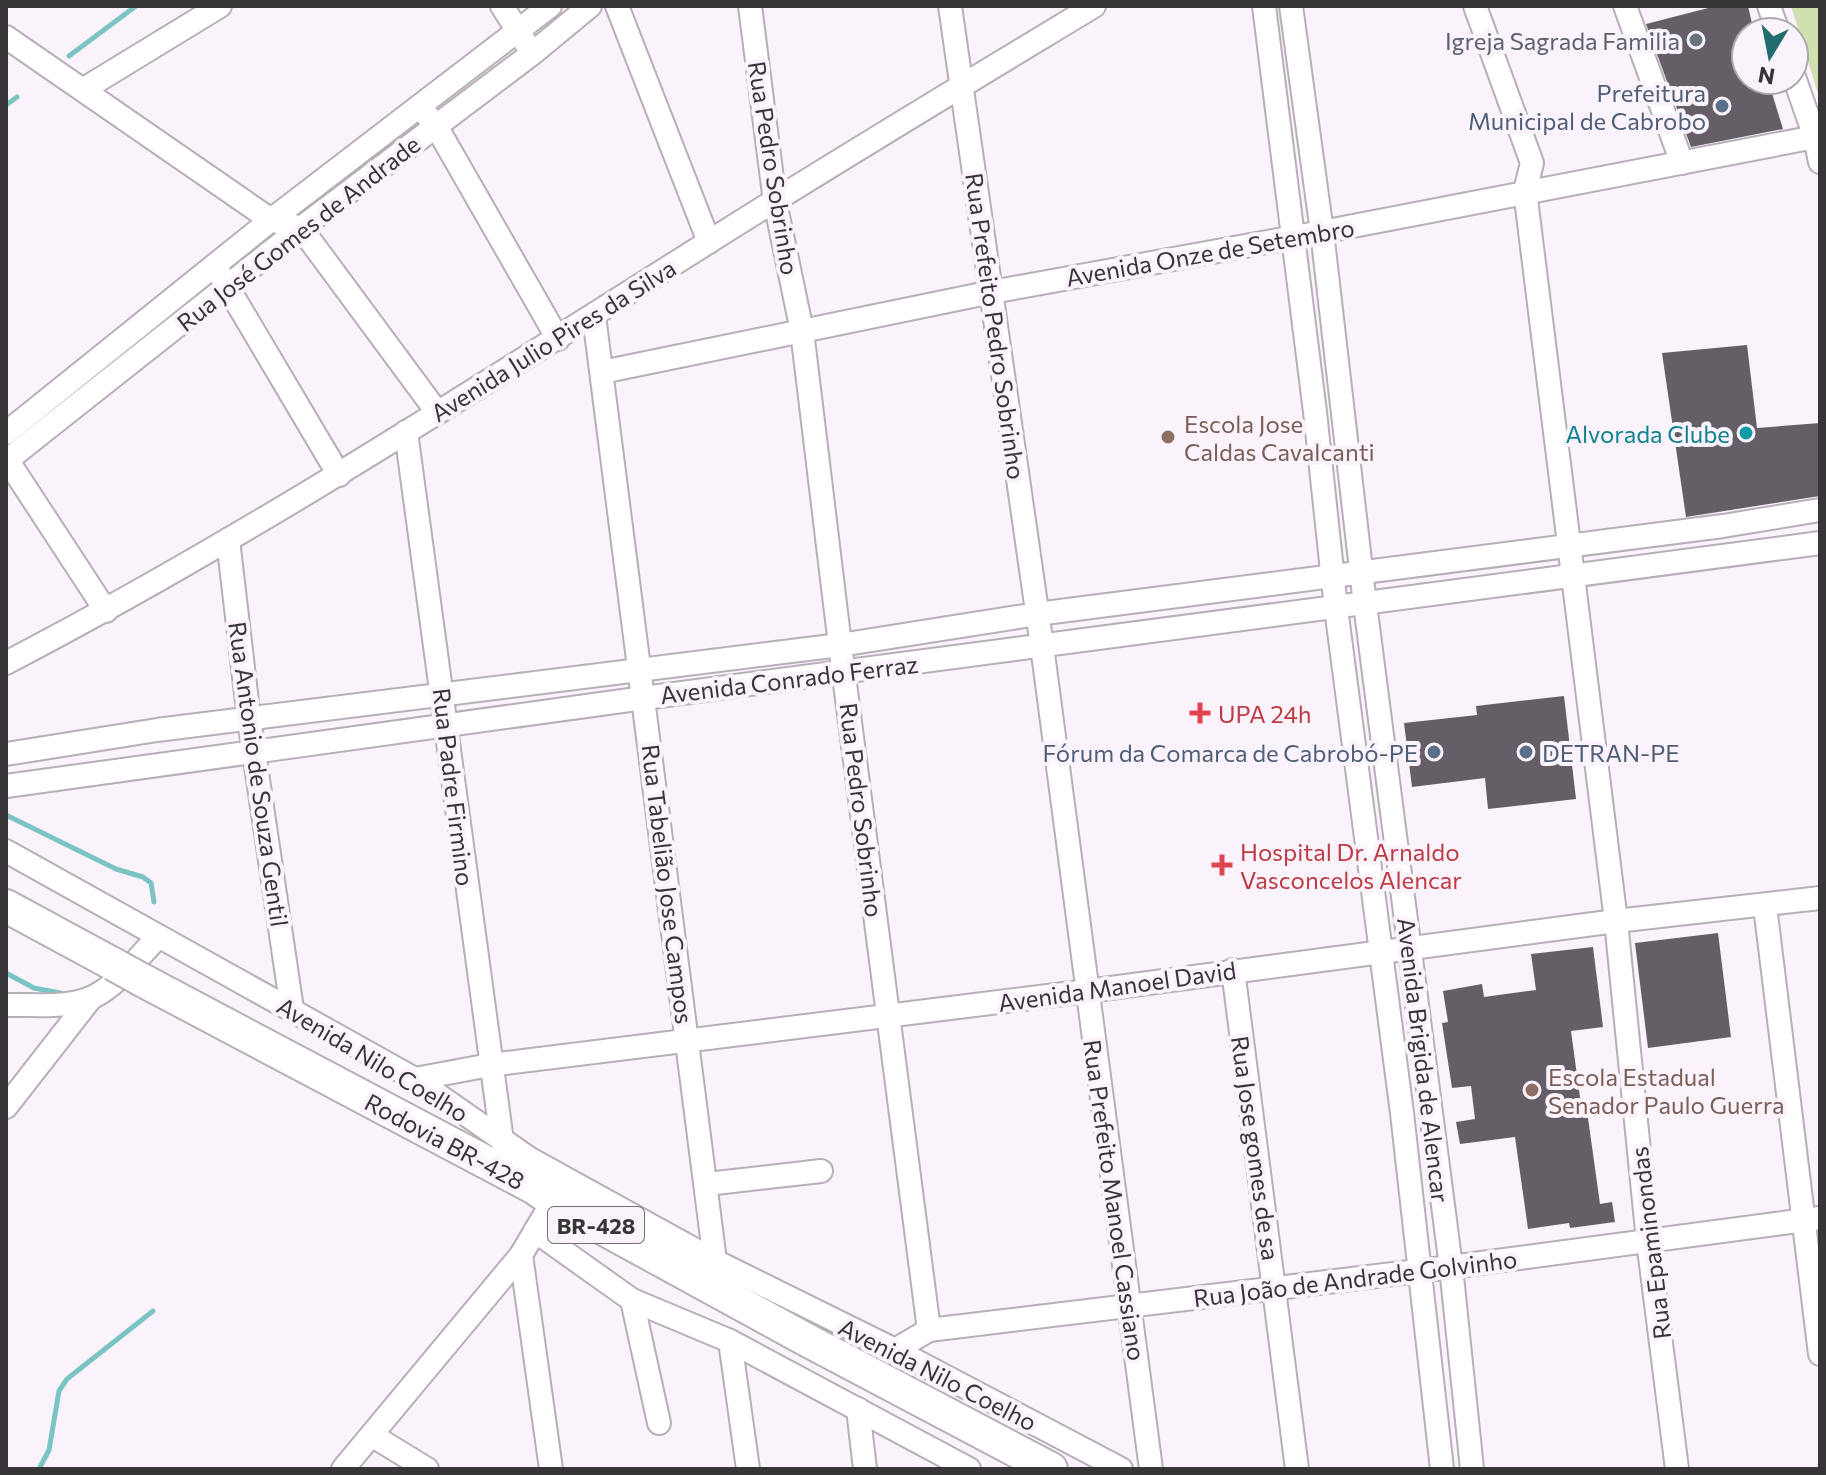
<svg xmlns="http://www.w3.org/2000/svg" width="1826" height="1475" viewBox="0 0 1826 1475" font-family="Commissioner,sans-serif">
  <style>
    .green { fill: #d0e0af }
    .lines { fill: none; stroke-linecap: round; stroke-linejoin: round }
    .stream { stroke: #7bc4c4; stroke-width: 5 }
    .building { fill: #645f66 }
    .minor-casing { stroke: #b7afb7; stroke-width: 26 }
    .highway-casing { stroke: #b7afb7; stroke-width: 36 }
    .minor { stroke: #fff; stroke-width: 22 }
    .highway { stroke: #fff; stroke-width: 32 }
    .highway-bridge-casing { stroke: #b7afb7; stroke-width: 36; stroke-linecap: butt }
    .highway-bridge { stroke: #fff; stroke-width: 32 }
    .worship-dot { fill: #6b7280; stroke: #fbf3fc; stroke-width: 3 }
    .service-dot { fill: #5c6f8a; stroke: #fbf3fc; stroke-width: 3 }
    .culture-dot { fill: #0f9aa8; stroke: #fbf3fc; stroke-width: 3 }
    .education-dot { fill: #8d6e63; stroke: #fbf3fc; stroke-width: 3 }
    .health-dot { fill: #e0444e; stroke: #fbf3fc; stroke-width: 3 }
    .labels { text-anchor: middle; dominant-baseline: central; stroke-width: 8; stroke-linejoin: round; paint-order: stroke }
    .shield { fill: #fbf3fc; stroke: #726e74; stroke-width: 2 }
    .shield-label { font-size: 22px; font-weight: bold; fill: #383539 }
    .worship-label { font-size: 24px; fill: #5b616d; stroke: #fbf3fc; text-anchor: end }
    .service-label { font-size: 24px; fill: #4e5e75; stroke: #fbf3fc; text-anchor: end }
    .street-label { font-size: 24px; fill: #383539; stroke: #fbf3fc }
    .education-label { font-size: 24px; fill: #785e54; stroke: #fbf3fc; text-anchor: start }
    .culture-label { font-size: 24px; fill: #0d838f; stroke: #fbf3fc; text-anchor: end }
    .health-label { font-size: 24px; fill: #be3a42; stroke: #fbf3fc; text-anchor: start }
  </style>
  <rect width="100%" height="100%" fill="#fbf3fc"/>
  <path class="green" d="M1791 6H1820V100Z"/>
  <g class="lines">
    <g class="stream">
      <path d="M69 56 136 6"/>
      <path d="M6 105 17 97"/>
      <path d="M6 815 116 869 143 877 151 883 154 902"/>
      <path d="M6 973 34 988 60 993"/>
      <path d="M39 1469 49 1450 59 1391 67 1379 153 1311"/>
    </g>
  </g>
  <g class="building">
    <path d="M1716 6H1748L1754 32H1746V80H1768L1783 129 1691 147 1646 24Z"/>
    <path d="M1747 345 1757 428 1820 423V496L1686 517 1662 353Z"/>
    <path d="M1564 696 1576 799 1488 809 1485 778 1412 787 1404 723 1477 715 1476 706Z"/>
    <path d="M1718 933 1731 1037 1648 1048 1635 943Z"/>
    <path d="M1593 947 1603 1027 1571 1031 1582 1112 1587 1111 1600 1204 1612 1202 1615 1222 1570 1228 1569 1223 1528 1229 1515 1137 1460 1144 1456 1122 1475 1119 1471 1086 1452 1088 1442 1023 1448 1022 1443 991 1482 984 1484 997 1536 990 1531 954Z"/>
  </g>
  <g class="lines">
    <g class="minor-casing">
      <g id="minor">
        <path d="M502 6 525 42"/>
        <path d="M617 6 709 242"/>
        <path d="M750 6 775 202 802 331 840 645 929 1330"/>
        <path d="M950 6 1042 646 1151 1469"/>
        <path d="M1264 6 1315 412 1336 608 1402 1113 1442 1469"/>
        <path d="M1291 6 1322 232 1365 604 1451 1267 1472 1469"/>
        <path d="M1475 6 1532 163 1525 191 1616 921 1648 1241 1677 1469"/>
        <path d="M1625 6 1682 163"/>
        <path d="M1769 6 1778 32"/>
        <path d="M6 37 271 220 301 228 437 412"/>
        <path d="M1794 77 1815 137 1820 162"/>
        <path d="M84 89 220 6"/>
        <path d="M427 115 436 126 558 339"/>
        <path d="M221 276 339 475"/>
        <path d="M594 316 715 1261"/>
        <path d="M602 372 992 292 1322 232 1820 136"/>
        <path d="M406 432 502 1141"/>
        <path d="M6 433 271 220 550 6"/>
        <path d="M6 458 106 611"/>
        <path d="M6 461 301 228 533 53 590 6"/>
        <path d="M228 540 249 719 292 1009"/>
        <path d="M6 663C248 537 477 388 707 243 835 162 965 84 1094 6"/>
        <path d="M6 754 157 730 840 645 1037 614 1723 526 1820 510"/>
        <path d="M6 786 644 698 1820 543"/>
        <path d="M6 851 415 1079 530 1159 715 1261 895 1350 1121 1469"/>
        <path d="M1765 906 1820 1354"/>
        <path d="M1233 970 1297 1469"/>
        <path d="M6 1005C33 1004 68 1009 93 997 119 984 138 957 158 937"/>
        <path d="M415 1079 490 1065 1088 991 1616 921 1820 898"/>
        <path d="M6 1107 91 998"/>
        <path d="M707 1184 821 1171"/>
        <path d="M535 1231 632 1300 730 1341 969 1469"/>
        <path d="M521 1255 551 1469"/>
        <path d="M632 1300 659 1423"/>
        <path d="M730 1341 748 1469"/>
        <path d="M895 1350 929 1330 1451 1267 1820 1218"/>
        <path d="M858 1409 865 1469"/>
        <path d="M373 1436 427 1469"/>
        <path d="M343 1469 521 1255 553 1201"/>
      </g>
    </g>
    <g class="highway-casing">
      <g id="highway">
        <path d="M6 906 113 964"/>
        <path d="M142 980 533 1187 553 1201 805 1339 1051 1469"/>
      </g>
    </g>
    <use href="#minor" class="minor"/>
    <use href="#highway" class="highway"/>
    <g class="highway-bridge-casing">
      <path id="highway-bridge" d="M113 964 142 980"/>
    </g>
    <use href="#highway-bridge" class="highway-bridge"/>
  </g>
  <circle class="worship-dot" cx="1696" cy="40" r="8"/>
  <g class="service-dot">
    <circle cx="1722" cy="106" r="8"/>
    <circle cx="1434" cy="752" r="8"/>
    <circle cx="1526" cy="752" r="8"/>
  </g>
  <circle class="culture-dot" cx="1746" cy="433" r="8"/>
  <g class="education-dot">
    <circle cx="1168" cy="437" r="8"/>
    <circle cx="1532" cy="1090" r="8"/>
  </g>
  <g class="health-dot">
    <path d="M1196 701h8v8h8v8h-8v8h-8v-8h-8v-8h8z"/>
    <path d="M1218 853h8v8h8v8h-8v8h-8v-8h-8v-8h8z"/>
  </g>
  <g class="labels">
    <rect class="shield" x="548" y="1207" width="96" height="36" rx="6"/>
    <g class="shield-label">
      <text x="596" y="1225">BR-428</text>
    </g>
    <g class="worship-label">
      <text x="1680" y="40">Igreja Sagrada Familia</text>
    </g>
    <g class="service-label">
      <text x="1706" y="92">Prefeitura<tspan x="1706" dy="28">Municipal de Cabrobo</tspan></text>
      <text x="1418" y="752">Fórum da Comarca de Cabrobó-PE</text>
      <text x="1542" y="752" text-anchor="start">DETRAN-PE</text>
    </g>
    <g class="street-label">
      <text transform="translate(774 168) rotate(81)">Rua Pedro Sobrinho</text>
      <text transform="translate(298 233) rotate(-38)">Rua José Gomes de Andrade</text>
      <text transform="translate(1210 252) rotate(-10)">Avenida Onze de Setembro</text>
      <text transform="translate(996 326) rotate(82)">Rua Prefeito Pedro Sobrinho</text>
      <text transform="translate(553 340) rotate(-32)">Avenida Julio Pires da Silva</text>
      <text transform="translate(789 679) rotate(-7)">Avenida Conrado Ferraz</text>
      <text transform="translate(259 774) rotate(82)">Rua Antonio de Souza Gentil</text>
      <text transform="translate(454 787) rotate(83)">Rua Padre Firmino</text>
      <text transform="translate(862 810) rotate(83)">Rua Pedro Sobrinho</text>
      <text transform="translate(668 884) rotate(83)">Rua Tabelião Jose Campos</text>
      <text transform="translate(1117 986) rotate(-8)">Avenida Manoel David</text>
      <text transform="translate(373 1059) rotate(31)">Avenida Nilo Coelho</text>
      <text transform="translate(1424 1060) rotate(83)">Avenida Brigida de Alencar</text>
      <text transform="translate(445 1141) rotate(28)">Rodovia BR-428</text>
      <text transform="translate(1256 1148) rotate(82)">Rua Jose gomes de sa</text>
      <text transform="translate(1115 1200) rotate(82)">Rua Prefeito Manoel Cassiano</text>
      <text transform="translate(1650 1243) rotate(-97)">Rua Epaminondas</text>
      <text transform="translate(1355 1278) rotate(-7)">Rua João de Andrade Golvinho</text>
      <text transform="translate(938 1374) rotate(27)">Avenida Nilo Coelho</text>
    </g>
    <g class="education-label">
      <text x="1184" y="423">Escola Jose<tspan x="1184" dy="28">Caldas Cavalcanti</tspan></text>
      <text x="1548" y="1076">Escola Estadual<tspan x="1548" dy="28">Senador Paulo Guerra</tspan></text>
    </g>
    <g class="culture-label">
      <text x="1730" y="433">Alvorada Clube</text>
    </g>
    <g class="health-label">
      <text x="1218" y="713">UPA 24h</text>
      <text x="1240" y="851">Hospital Dr. Arnaldo<tspan x="1240" dy="28">Vasconcelos Alencar</tspan></text>
    </g>
  </g>
  <rect width="1826" height="1475" fill="none" stroke="#383539" stroke-width="16"/>
  <g transform="translate(1770 56) rotate(190)"><circle r="38" fill="#fbf3fc" stroke="#ada7ae" stroke-width="2"/>
  <path d="M0-6L14 30L0 20L-14 30Z" fill="#206c6e"/>
  <text y="-12" font-size="22" font-weight="bold" text-anchor="middle" fill="#383539">N</text>
  </g>
</svg>
